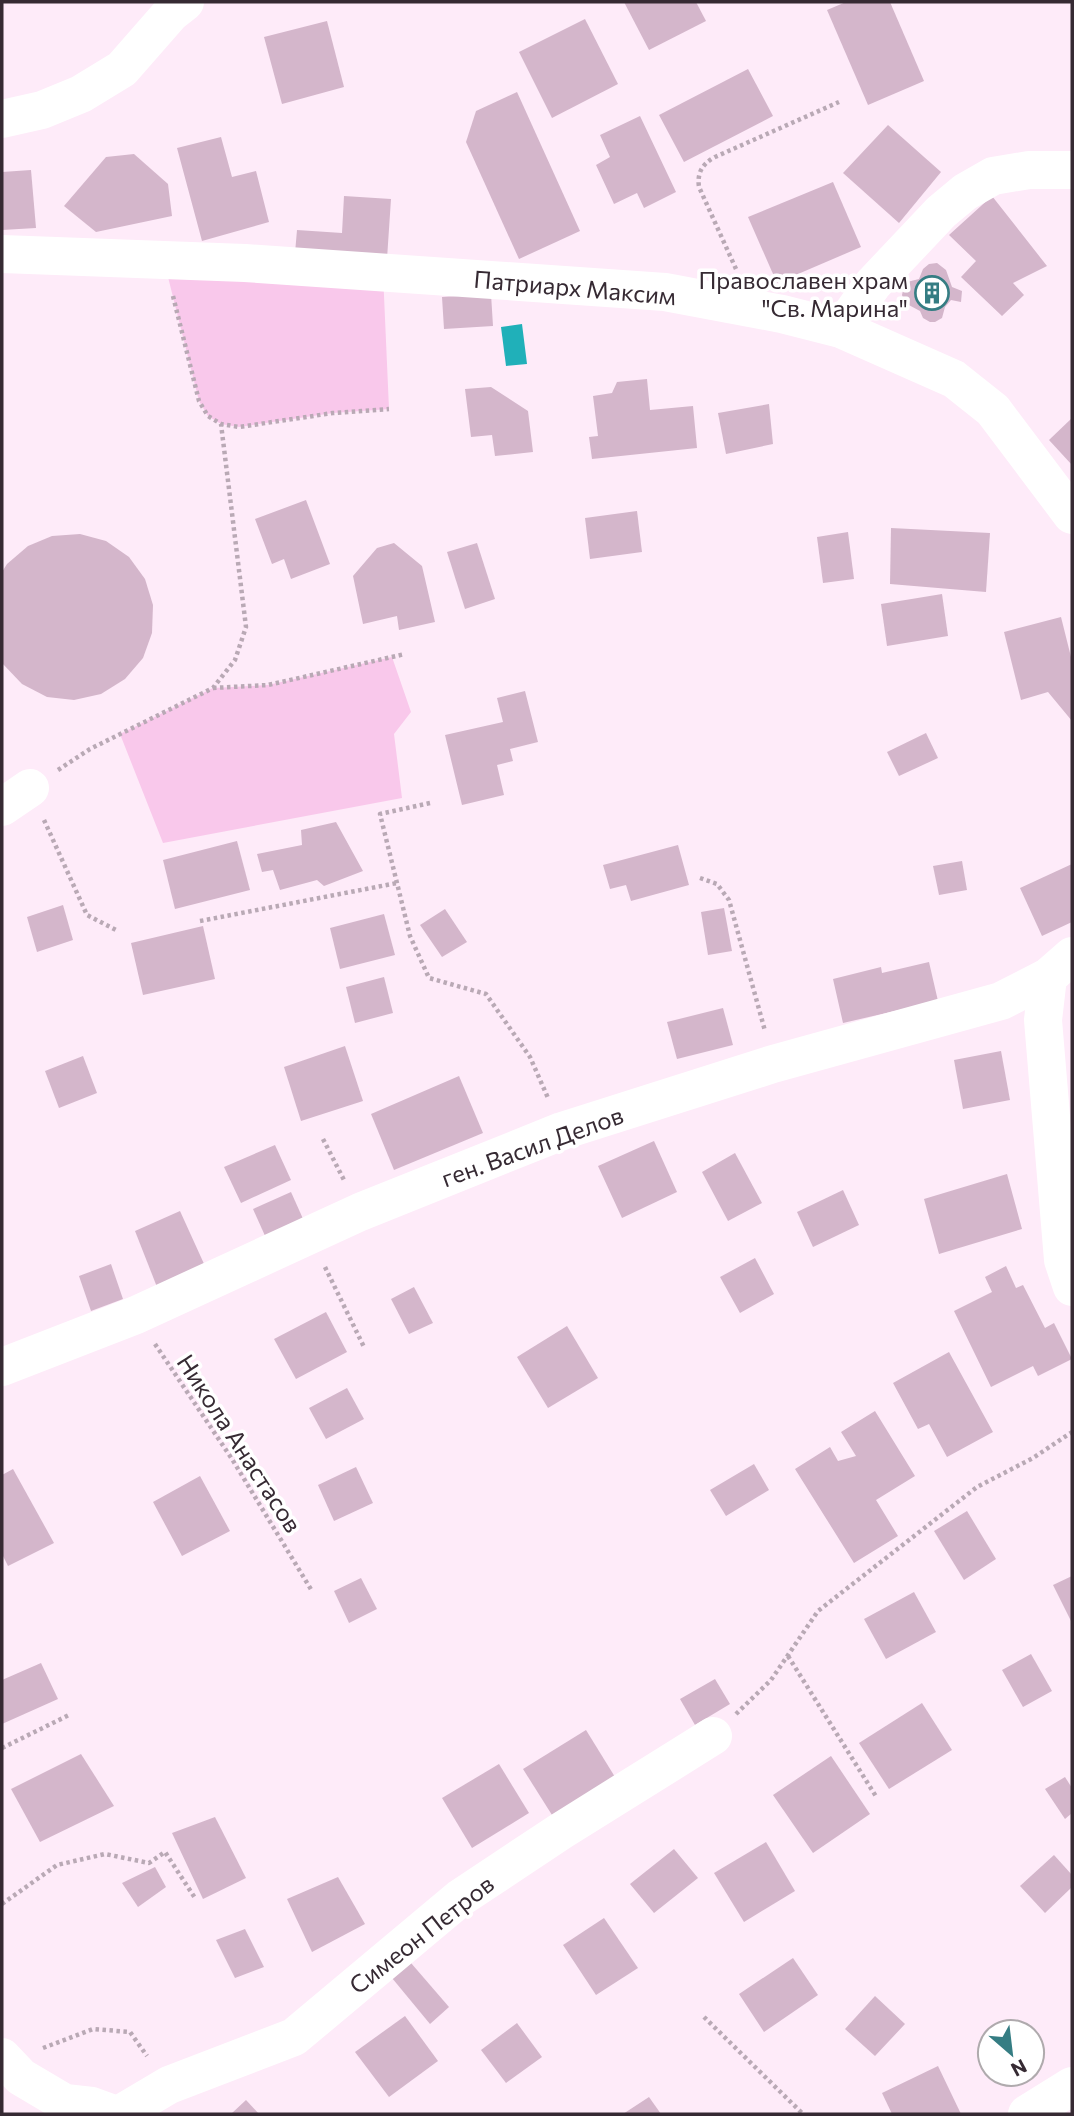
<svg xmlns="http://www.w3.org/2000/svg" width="1074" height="2116" viewBox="0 0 1074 2116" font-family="Commissioner,sans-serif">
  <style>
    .green { fill: #f9c8eb }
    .water { fill: #20b0b9 }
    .building { fill: #d4b6cb }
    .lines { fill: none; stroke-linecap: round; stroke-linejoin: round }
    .path { stroke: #b9a9b5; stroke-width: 4.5; stroke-dasharray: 3.5 3.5; stroke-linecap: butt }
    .minor { stroke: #fff; stroke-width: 38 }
    .labels { text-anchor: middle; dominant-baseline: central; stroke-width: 7; stroke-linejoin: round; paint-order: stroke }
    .poi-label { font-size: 24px; fill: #362a33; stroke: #fff; text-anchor: end }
    .street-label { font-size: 24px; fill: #362a33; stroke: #fff }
  </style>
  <rect width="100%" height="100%" fill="#feebf9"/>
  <g class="green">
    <path d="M164 261 383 273 389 409 333 413 239 427 221 424 208 416 199 401Z"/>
    <path d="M392 657 411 712 394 734 402 798 163 843 120 734 213 688 268 685Z"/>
  </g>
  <path class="water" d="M522 324 527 364 506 366 501 327Z"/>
  <g class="building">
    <path d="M624 2H696L706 21 649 50Z"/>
    <path d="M846 2H890L924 81 868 105 827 10Z"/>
    <path d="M585 19 618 84 552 118 519 52Z"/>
    <path d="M327 21 344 87 282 104 264 37Z"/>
    <path d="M748 69 773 116 684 162 659 115Z"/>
    <path d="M517 92 580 231 519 259 466 142 476 111Z"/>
    <path d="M640 116 676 192 644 208 637 193 614 204 596 165 610 157 600 135Z"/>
    <path d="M888 125 941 172 899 223 843 173Z"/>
    <path d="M221 137 232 177 256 171 269 222 202 241 177 148Z"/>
    <path d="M134 154 168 184 172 216 96 232 64 206 106 157Z"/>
    <path d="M31 170 36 228 2 230V172Z"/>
    <path d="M833 182 861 247 777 283 748 217Z"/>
    <path d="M344 196 391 199 387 259 295 253 297 230 342 233Z"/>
    <path d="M992 196 1047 266 1013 283 1024 295 1002 316 961 277 976 261 949 235Z"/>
    <path d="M937 263 946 270 952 287 962 291 961 302 951 300 945 307 942 318 935 322H930L923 318 920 311 905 303 902 295 904 286 907 282 919 279 923 269 929 264Z"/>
    <path d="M491 294 493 326 444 329 442 297Z"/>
    <path d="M647 379 650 410 693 406 697 448 592 459 589 437 598 436 593 396 612 393 617 382Z"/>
    <path d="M491 387 528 411 533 452 495 456 492 435 471 437 465 389Z"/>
    <path d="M769 404 773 444 726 454 718 413Z"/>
    <path d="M1072 418V465L1049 440Z"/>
    <path d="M306 500 330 564 291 579 284 559 272 564 255 519Z"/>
    <path d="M637 511 642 552 590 559 585 518Z"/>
    <path d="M891 528 990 533 986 592 890 584Z"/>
    <path d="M848 532 854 579 823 583 817 537Z"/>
    <path d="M80 534 106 541 129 557 145 579 153 605 152 633 143 658 125 679 101 694 74 700 47 697 22 684 2 663V572L7 564 28 546 52 536Z"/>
    <path d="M394 543 422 566 435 622 399 630 397 616 363 624 353 576 377 548Z"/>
    <path d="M477 543 495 599 465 609 447 552Z"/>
    <path d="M942 594 948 636 887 646 881 604Z"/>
    <path d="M1061 617 1072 661V721L1048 692 1021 700 1004 632Z"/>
    <path d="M525 691 538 742 510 749 513 761 497 765 504 795 462 805 445 735 503 722 497 698Z"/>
    <path d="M926 733 938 758 899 776 887 752Z"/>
    <path d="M336 822 363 871 324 886 317 880 280 890 273 870 262 872 257 854 302 845 301 830Z"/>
    <path d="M237 841 250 890 175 909 163 860Z"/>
    <path d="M678 845 689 885 631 901 626 885 610 889 603 865Z"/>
    <path d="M962 861 967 890 939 895 933 866Z"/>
    <path d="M1072 864V922L1042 936 1020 888Z"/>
    <path d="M63 905 73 940 37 952 27 917Z"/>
    <path d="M724 908 732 951 708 955 701 912Z"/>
    <path d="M445 909 467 942 442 957 420 925Z"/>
    <path d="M384 914 395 955 340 969 330 928Z"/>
    <path d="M203 926 215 979 143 995 131 943Z"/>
    <path d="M929 962 938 1001 843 1023 833 979 881 967 882 973Z"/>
    <path d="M384 977 393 1013 355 1023 346 987Z"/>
    <path d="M723 1008 733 1045 677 1059 667 1022Z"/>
    <path d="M345 1046 363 1101 301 1121 284 1067Z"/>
    <path d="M1001 1051 1010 1100 963 1109 954 1060Z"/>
    <path d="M83 1056 97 1093 59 1108 45 1071Z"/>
    <path d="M459 1076 483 1133 394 1170 371 1114Z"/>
    <path d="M654 1141 677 1192 622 1218 598 1166Z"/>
    <path d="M275 1145 291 1180 241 1203 224 1167Z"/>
    <path d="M735 1153 762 1203 728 1221 702 1172Z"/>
    <path d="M1007 1174 1022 1229 939 1254 924 1199Z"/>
    <path d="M843 1190 859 1225 813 1247 797 1212Z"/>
    <path d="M291 1192 304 1221 266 1238 253 1209Z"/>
    <path d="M180 1211 205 1266 157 1287 135 1231Z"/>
    <path d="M755 1258 774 1294 740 1313 720 1277Z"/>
    <path d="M111 1264 123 1299 91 1311 79 1276Z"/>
    <path d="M1006 1266 1016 1288 1023 1285 1045 1328 1054 1323 1072 1359 1038 1376 1033 1366 991 1387 954 1311 992 1292 985 1277Z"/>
    <path d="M414 1287 433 1323 409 1334 391 1299Z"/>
    <path d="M326 1312 347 1352 296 1379 274 1339Z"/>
    <path d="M567 1326 598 1378 548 1408 517 1357Z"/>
    <path d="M949 1352 993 1432 947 1457 929 1424 918 1429 893 1383Z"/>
    <path d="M347 1388 364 1419 326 1439 309 1408Z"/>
    <path d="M875 1411 915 1476 876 1500 898 1536 854 1563 795 1469 830 1447 838 1461 856 1456 841 1432Z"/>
    <path d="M754 1464 769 1490 726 1516 710 1490Z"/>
    <path d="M356 1467 373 1503 334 1521 318 1485Z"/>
    <path d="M13 1469 54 1543 8 1566 2 1554V1475Z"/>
    <path d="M200 1476 230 1531 182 1556 153 1502Z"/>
    <path d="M967 1511 996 1559 964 1580 934 1531Z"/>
    <path d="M1072 1576V1623L1053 1585Z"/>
    <path d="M361 1578 377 1609 349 1623 334 1591Z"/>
    <path d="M914 1592 936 1632 886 1659 864 1619Z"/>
    <path d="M1031 1654 1052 1691 1023 1707 1002 1670Z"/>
    <path d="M41 1663 58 1699 2 1724V1680Z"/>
    <path d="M715 1679 730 1704 695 1725 680 1699Z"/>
    <path d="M922 1703 952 1750 889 1789 859 1743Z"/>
    <path d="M586 1730 615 1777 552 1815 523 1769Z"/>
    <path d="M81 1754 114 1806 40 1842 11 1789Z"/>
    <path d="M831 1756 870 1814 813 1853 773 1795Z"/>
    <path d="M499 1764 529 1813 472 1848 442 1798Z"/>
    <path d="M1065 1777 1072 1788V1813L1065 1819 1045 1789Z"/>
    <path d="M215 1817 246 1878 203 1899 172 1833Z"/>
    <path d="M766 1842 795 1891 744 1922 714 1873Z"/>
    <path d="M674 1849 698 1878 654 1913 630 1884Z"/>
    <path d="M1054 1855 1072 1875V1887L1045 1913 1020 1886Z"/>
    <path d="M155 1867 166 1887 138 1907 122 1883Z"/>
    <path d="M338 1877 365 1924 312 1952 287 1899Z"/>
    <path d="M604 1918 638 1968 596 1995 563 1945Z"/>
    <path d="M245 1929 264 1967 235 1978 216 1940Z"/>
    <path d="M793 1958 818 1995 764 2032 739 1994Z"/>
    <path d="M411 1963 449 2007 430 2024 392 1978Z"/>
    <path d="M875 1996 905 2024 875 2056 845 2029Z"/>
    <path d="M405 2016 438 2061 389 2097 355 2052Z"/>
    <path d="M517 2023 542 2057 506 2083 481 2050Z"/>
    <path d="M938 2066 961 2114H892L882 2093Z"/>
    <path d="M649 2097 661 2114H623Z"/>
    <path d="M246 2100 259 2114H231Z"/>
  </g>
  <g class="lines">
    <g class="path">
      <path d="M736 269 699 187C697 173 702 164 715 157L839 102"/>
      <path d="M173 296 199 401 208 416 221 424 239 427 333 413 389 409"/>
      <path d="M213 688 268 685 405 654"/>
      <path d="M58 770 90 749 213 688 235 660 246 627 221 424"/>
      <path d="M430 803 380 814 410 936 429 978 486 994 530 1057 548 1098"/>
      <path d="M44 820 87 915 116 930"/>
      <path d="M700 878 717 884 729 900 765 1031"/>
      <path d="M200 921 397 883"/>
      <path d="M323 1139 345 1182"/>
      <path d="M325 1267 364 1347"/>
      <path d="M155 1344 232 1459 312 1591"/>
      <path d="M788 1656 877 1798"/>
      <path d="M736 1714 771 1680 818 1611 977 1487 1033 1458 1072 1432"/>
      <path d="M2 1748 69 1715"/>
      <path d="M2 1904 57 1865 105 1854 149 1863 165 1852 195 1898"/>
      <path d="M704 2017 803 2114"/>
      <path d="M43 2048 93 2029 130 2032 147 2056"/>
    </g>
    <g class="minor">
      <path d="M2 119 42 110 81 94 122 69 171 13 185 2"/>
      <path d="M2 254 245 263 665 292 782 314 841 329 954 379 993 410 1072 515"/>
      <path d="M841 329 873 284 941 212 965 192 993 176 1029 170H1072"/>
      <path d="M2 807 30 788"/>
      <path d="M1048 977 1043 1020 1063 1260 1072 1287"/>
      <path d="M2 1367 136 1315 360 1212 562 1131 773 1064 1001 1001 1048 977 1072 956"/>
      <path d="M2 2057 21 2077 65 2103 92 2106 114 2114"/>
      <path d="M120 2114 169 2085 294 2037 460 1898 561 1831 713 1736"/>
      <path d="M1027 2114 1072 2086"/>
    </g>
  </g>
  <defs>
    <g id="building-ring" transform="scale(1.75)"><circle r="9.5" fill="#fff" stroke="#357d83" stroke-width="1.5"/><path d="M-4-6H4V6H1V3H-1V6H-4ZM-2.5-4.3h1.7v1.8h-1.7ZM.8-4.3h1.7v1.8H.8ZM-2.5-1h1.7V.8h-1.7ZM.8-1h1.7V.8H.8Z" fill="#357d83"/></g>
  </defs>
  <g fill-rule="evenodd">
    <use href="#building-ring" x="932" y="293"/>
  </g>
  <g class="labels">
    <g class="poi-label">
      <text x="908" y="279">Православен храм<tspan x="908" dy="28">"Св. Марина"</tspan></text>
    </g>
    <g class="street-label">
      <text transform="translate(575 287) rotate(5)">Патриарх Максим</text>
      <text transform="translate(532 1146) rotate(-20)">ген. Васил Делов</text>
      <text transform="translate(240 1443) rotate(57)">Никола Анастасов</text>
      <text transform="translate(421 1934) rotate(-38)">Симеон Петров</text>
    </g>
  </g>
  <rect width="1074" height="2116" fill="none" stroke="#362a33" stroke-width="7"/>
  <g transform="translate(1011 2053) rotate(152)"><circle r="33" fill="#ffffff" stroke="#afaaad" stroke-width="2"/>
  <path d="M0-5L12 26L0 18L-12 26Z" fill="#357d83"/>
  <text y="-10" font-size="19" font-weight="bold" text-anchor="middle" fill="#362a33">N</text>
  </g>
</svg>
